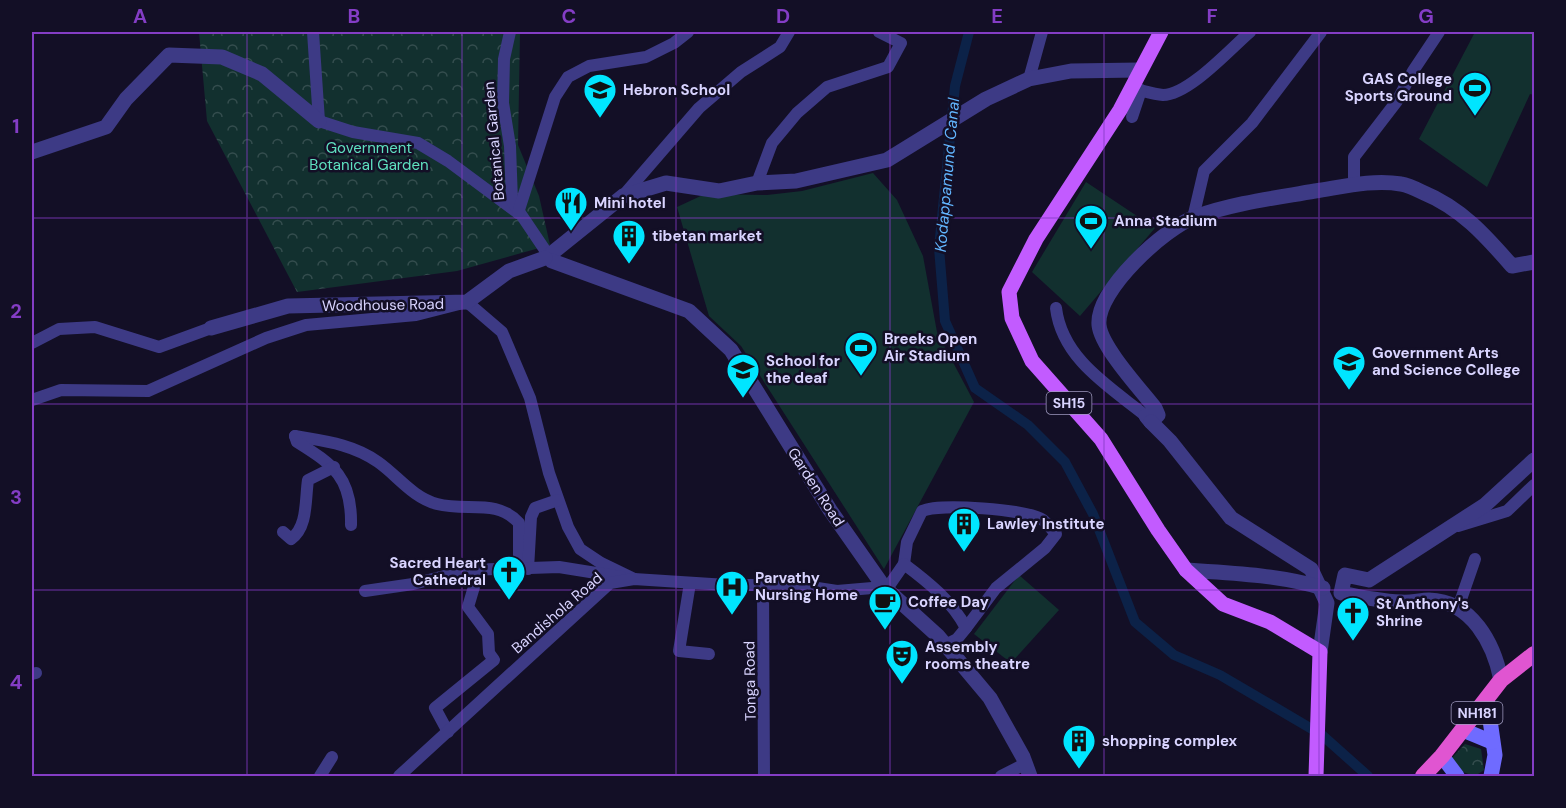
<svg xmlns="http://www.w3.org/2000/svg" width="1566" height="808" viewBox="0 0 1566 808" font-family="'DM Sans',sans-serif">
  <style>
    .forest { fill: url(#forest-crowns) }
    .garden { fill: #12302f }
    .lines { fill: none; stroke-linecap: round; stroke-linejoin: round }
    .canal { stroke: #0c2248; stroke-width: 10 }
    .minor { stroke: #3d3a85; stroke-width: 12 }
    .tertiary { stroke: #3d3a85; stroke-width: 15 }
    .secondary { stroke: #6f6bff; stroke-width: 15 }
    .primary { stroke: #c25bff; stroke-width: 15 }
    .trunk { stroke: #e055d1; stroke-width: 16 }
    .grid { fill: none; stroke: #843dc5; stroke-width: 1.5; stroke-opacity: 0.55 }
    .labels { text-anchor: middle; dominant-baseline: central; stroke-width: 5; stroke-linejoin: round; paint-order: stroke }
    .shield { fill: #130f26; stroke: #9e99be; stroke-width: 1.5 }
    .shield-label { font-size: 14px; font-weight: bold; fill: #d9d4ff }
    .poi-label { font-size: 15px; font-weight: bold; fill: #d9d4ff; stroke: #130f26; text-anchor: start }
    .street-label { font-size: 15px; fill: #d9d4ff; stroke: #130f26 }
    .park-label { font-size: 15px; fill: #5fe0c0; stroke: #130f26 }
    .water-label { font-size: 16px; font-style: italic; fill: #62b6ff; stroke: #130f26 }
    .neatline { fill: none; stroke: #843dc5; stroke-width: 2 }
    .grid-label { font-size: 20px; text-anchor: middle; font-weight: bold; fill: #843dc5 }
  </style>
  <defs>
    <pattern id="forest-crowns" width="20" height="18" patternUnits="userSpaceOnUse" patternTransform="scale(1.5)"><rect width="20" height="18" fill="#12302f"/><path d="M2 6a3 3 0 1 1 6 0M12 15a3 3 0 1 1 6 0" fill="none" stroke="#344d4e"/></pattern>
  </defs>
  <rect width="100%" height="100%" fill="#130f26"/>
  <g class="forest">
    <path d="M199 32H520L518 145 539 196 550 245 457 271 297 292 207 121Z"/>
    <path d="M1465 744 1481 749 1484 770 1475 776 1451 768 1448 762Z"/>
  </g>
  <g class="garden">
    <path d="M1475 32H1534V95L1530 94 1487 187 1419 139Z"/>
    <path d="M873 173 897 200 923 256 937 332 974 402 884 569 741 346 709 316 677 207 705 194 767 195 802 191Z"/>
    <path d="M1086 182 1155 228 1080 316 1032 272Z"/>
    <path d="M1019 575 1059 610 1011 663 974 634Z"/>
  </g>
  <g class="lines">
    <path class="canal" d="M969 32 955 86 939 248 945 321 975 388 1028 425 1065 462 1093 514 1135 622 1174 655 1220 675 1322 735 1368 776"/>
    <g class="minor">
      <path d="M313 32 319 121 353 132 418 143 448 161 518 213"/>
      <path d="M510 32 504 59 503 103 510 146 512 201 547 253"/>
      <path d="M1029 79 1042 32"/>
      <path d="M1131 88C1141 90 1153 94 1163 95 1189 95 1231 48 1250 32"/>
      <path d="M1132 117 1141 90"/>
      <path d="M757 183 772 143 797 113 827 87 888 67 901 43 879 32"/>
      <path d="M1354 185V157L1397 101 1413 71 1439 32"/>
      <path d="M623 196 699 108 741 72 780 47 789 32"/>
      <path d="M518 213 555 97 568 77 589 66 646 57 674 43 688 32"/>
      <path d="M1193 218 1204 171 1252 123 1321 32"/>
      <path d="M1056 308C1062 359 1110 387 1146 416"/>
      <path d="M32 343 59 329 95 327 159 347 211 328"/>
      <path d="M32 400 61 390 148 391 266 338 306 325 416 315 467 302 502 332 530 398 549 473 568 527 580 549 601 563 634 579"/>
      <path d="M295 436C324 441 353 444 378 462 398 476 412 497 437 504 467 512 496 498 519 523V569"/>
      <path d="M295 436 297 442C334 465 352 478 351 525"/>
      <path d="M1458 526 1507 511 1534 485"/>
      <path d="M283 532 291 539C308 527 305 500 308 480L334 467"/>
      <path d="M904 564 907 542 922 511C939 503 1027 509 1043 520 1048 524 1052 530 1056 534L1045 548 996 588 966 628"/>
      <path d="M528 569 531 517 535 508 558 500"/>
      <path d="M690 583 679 651 709 654"/>
      <path d="M763 585 764 776"/>
      <path d="M886 590 904 564C928 582 952 601 966 628L957 639 945 645"/>
      <path d="M365 591 413 584 468 570 559 567 621 577"/>
      <path d="M1458 608 1475 559"/>
      <path d="M32 674 36 673"/>
      <path d="M448 732 435 708 494 660 489 653 488 634 468 607 479 570"/>
      <path d="M320 776 332 757"/>
      <path d="M399 776 610 583 634 579 727 585H798L837 591 884 587"/>
      <path d="M1001 776 1025 764"/>
    </g>
    <g class="tertiary">
      <path d="M32 152 106 127 126 99 169 55 222 57 262 74 319 121"/>
      <path d="M552 253 623 196 666 183 719 191 757 183 796 181 887 160 986 99 1029 79 1071 71 1139 70"/>
      <path d="M552 261 689 311 731 350 830 510 884 587 938 636 990 698 1023 757 1030 776"/>
      <path d="M211 328 288 306 467 302 509 271 545 258"/>
      <path d="M1146 416 1151 422 1158 415 1155 408C1141 390 1101 347 1099 325 1096 290 1165 228 1195 217 1234 203 1275 198 1315 191 1342 187 1373 179 1401 184 1408 185 1416 189 1422 192 1461 208 1485 235 1512 266L1534 262"/>
      <path d="M1151 422 1170 441 1231 518 1311 569 1327 603 1320 652"/>
      <path d="M1186 570C1233 573 1279 575 1323 588"/>
      <path d="M1501 680C1494 644 1472 601 1429 600 1420 600 1410 603 1401 602 1381 601 1360 597 1341 593L1345 575 1369 580 1485 505 1534 460"/>
    </g>
    <g class="secondary">
      <path d="M1487 699 1495 755 1491 776"/>
      <path d="M1463 730 1492 742"/>
      <path d="M1442 756 1457 776"/>
    </g>
    <path class="primary" d="M1161 32 1120 110 1036 239 1009 292 1012 318 1032 361 1101 439 1158 530 1186 570 1223 604 1270 622 1320 652 1316 776"/>
    <path class="trunk" d="M1423 776 1442 756 1501 680 1534 654"/>
  </g>
  <path class="grid" d="M247 32V776M462 32V776M676 32V776M890 32V776M1104 32V776M1319 32V776M32 218H1534M32 404H1534M32 590H1534"/>
  <defs>
    <g id="stadium-pin" transform="scale(1.725)"><path d="M0 17L-7.5 6A9.5 9.5 0 1 1 7.5 6Z" fill="#00e5ff" stroke="#130f26"/><path d="M0-5a6.5 5 0 1 0 0 10a6.5 5 0 1 0 0-10ZM-3.5-1.8h7v3.6h-7Z" fill="#111"/></g>
    <g id="school-pin" transform="scale(1.725)"><path d="M0 17L-7.5 6A9.5 9.5 0 1 1 7.5 6Z" fill="#00e5ff" stroke="#130f26"/><path d="M0-5L7-2L0 1L-7-2ZM-4 1L0 2.5L4 1V4Q0 6-4 4Z" fill="#111"/></g>
    <g id="restaurant-pin" transform="scale(1.725)"><path d="M0 17L-7.5 6A9.5 9.5 0 1 1 7.5 6Z" fill="#00e5ff" stroke="#130f26"/><path d="M-5-6h1v4h1v-4h1v4h1v-4h1v5L-1.5 .5V6h-2V.5L-5-1ZM5-6V6H3V1.5H1.5Q1.5-4 5-6Z" fill="#111"/></g>
    <g id="building-pin" transform="scale(1.725)"><path d="M0 17L-7.5 6A9.5 9.5 0 1 1 7.5 6Z" fill="#00e5ff" stroke="#130f26"/><path d="M-4-6H4V6H1V3H-1V6H-4ZM-2.5-4.3h1.7v1.8h-1.7ZM.8-4.3h1.7v1.8H.8ZM-2.5-1h1.7V.8h-1.7ZM.8-1h1.7V.8H.8Z" fill="#111"/></g>
    <g id="university-pin" transform="scale(1.725)"><path d="M0 17L-7.5 6A9.5 9.5 0 1 1 7.5 6Z" fill="#00e5ff" stroke="#130f26"/><path d="M0-5L7-2L0 1L-7-2ZM-4 1L0 2.5L4 1V4Q0 6-4 4Z" fill="#111"/></g>
    <g id="church-pin" transform="scale(1.725)"><path d="M0 17L-7.5 6A9.5 9.5 0 1 1 7.5 6Z" fill="#00e5ff" stroke="#130f26"/><path d="M-1.2-6h2.4v3.5h3.3v2.4h-3.3V6h-2.4V-.1h-3.3v-2.4h3.3Z" fill="#111"/></g>
    <g id="hospital-pin" transform="scale(1.725)"><path d="M0 17L-7.5 6A9.5 9.5 0 1 1 7.5 6Z" fill="#00e5ff" stroke="#130f26"/><path d="M-5-5h3v3.5h4V-5h3V5h-3V1.5h-4V5h-3Z" fill="#111"/></g>
    <g id="cafe-pin" transform="scale(1.725)"><path d="M0 17L-7.5 6A9.5 9.5 0 1 1 7.5 6Z" fill="#00e5ff" stroke="#130f26"/><path d="M-5.5-4.5H6V0H3Q3 3.5 0 3.5H-2.5Q-5.5 3.5-5.5 0ZM3-3.2v2h1.7v-2ZM-6 4.5H4V6H-6Z" fill="#111"/></g>
    <g id="theatre-pin" transform="scale(1.725)"><path d="M0 17L-7.5 6A9.5 9.5 0 1 1 7.5 6Z" fill="#00e5ff" stroke="#130f26"/><path d="M-5-5.5Q0-4 5-5.5V0Q5 5 0 6Q-5 5-5 0ZM-3.3-2.5H-1v1.5H-3.3ZM1-2.5H3.3v1.5H1ZM-2.8 1Q0 5.5 2.8 1Z" fill="#111"/></g>
  </defs>
  <g fill-rule="evenodd">
    <use href="#stadium-pin" x="1475" y="88"/>
    <use href="#school-pin" x="600" y="90"/>
    <use href="#restaurant-pin" x="571" y="203"/>
    <use href="#stadium-pin" x="1091" y="221"/>
    <use href="#building-pin" x="629" y="236"/>
    <use href="#stadium-pin" x="861" y="348"/>
    <use href="#university-pin" x="1349" y="362"/>
    <use href="#school-pin" x="743" y="370"/>
    <use href="#building-pin" x="964" y="524"/>
    <use href="#church-pin" x="509" y="572"/>
    <use href="#hospital-pin" x="732" y="587"/>
    <use href="#cafe-pin" x="885" y="602"/>
    <use href="#church-pin" x="1353" y="613"/>
    <use href="#theatre-pin" x="902" y="656"/>
    <use href="#building-pin" x="1079" y="741"/>
  </g>
  <g class="labels">
    <g class="shield">
      <rect x="1046.5" y="392" width="45" height="22" rx="4.5"/>
      <rect x="1451.5" y="702" width="51" height="22" rx="4.5"/>
    </g>
    <g class="shield-label">
      <text x="1069" y="403">SH15</text>
      <text x="1477" y="713">NH181</text>
    </g>
    <g class="poi-label">
      <text x="1452" y="79" text-anchor="end">GAS College<tspan x="1452" dy="17">Sports Ground</tspan></text>
      <text x="623" y="90">Hebron School</text>
      <text x="594" y="203">Mini hotel</text>
      <text x="1114" y="221">Anna Stadium</text>
      <text x="652" y="236">tibetan market</text>
      <text x="884" y="339">Breeks Open<tspan x="884" dy="17">Air Stadium</tspan></text>
      <text x="1372" y="353">Government Arts<tspan x="1372" dy="17">and Science College</tspan></text>
      <text x="766" y="361">School for<tspan x="766" dy="17">the deaf</tspan></text>
      <text x="987" y="524">Lawley Institute</text>
      <text x="486" y="563" text-anchor="end">Sacred Heart<tspan x="486" dy="17">Cathedral</tspan></text>
      <text x="755" y="578">Parvathy<tspan x="755" dy="17">Nursing Home</tspan></text>
      <text x="908" y="602">Coffee Day</text>
      <text x="1376" y="604">St Anthony's<tspan x="1376" dy="17">Shrine</tspan></text>
      <text x="925" y="647">Assembly<tspan x="925" dy="17">rooms theatre</tspan></text>
      <text x="1102" y="741">shopping complex</text>
    </g>
    <g class="street-label">
      <text transform="translate(494 141) rotate(-95)">Botanical Garden</text>
      <text transform="translate(383 305) rotate(-1)">Woodhouse Road</text>
      <text transform="translate(816 487) rotate(57)">Garden Road</text>
      <text transform="translate(557 613) rotate(-41)">Bandishola Road</text>
      <text transform="translate(750 681) rotate(-91)">Tonga Road</text>
    </g>
    <g class="park-label">
      <text x="369" y="148">Government<tspan x="369" dy="17">Botanical Garden</tspan></text>
    </g>
    <g class="water-label">
      <text transform="translate(947 175) rotate(-85)">Kodappamund Canal</text>
    </g>
  </g>
  <rect width="1566" height="808" fill="none" stroke="#130f26" stroke-width="66"/>
  <rect x="33" y="33" width="1500" height="742" class="neatline"/>
  <g class="grid-label">
    <text x="140" y="23">A</text>
    <text x="354" y="23">B</text>
    <text x="569" y="23">C</text>
    <text x="783" y="23">D</text>
    <text x="997" y="23">E</text>
    <text x="1212" y="23">F</text>
    <text x="1426" y="23">G</text>
    <text x="16" y="133">1</text>
    <text x="16" y="318">2</text>
    <text x="16" y="504">3</text>
    <text x="16" y="689">4</text>
  </g>
</svg>
